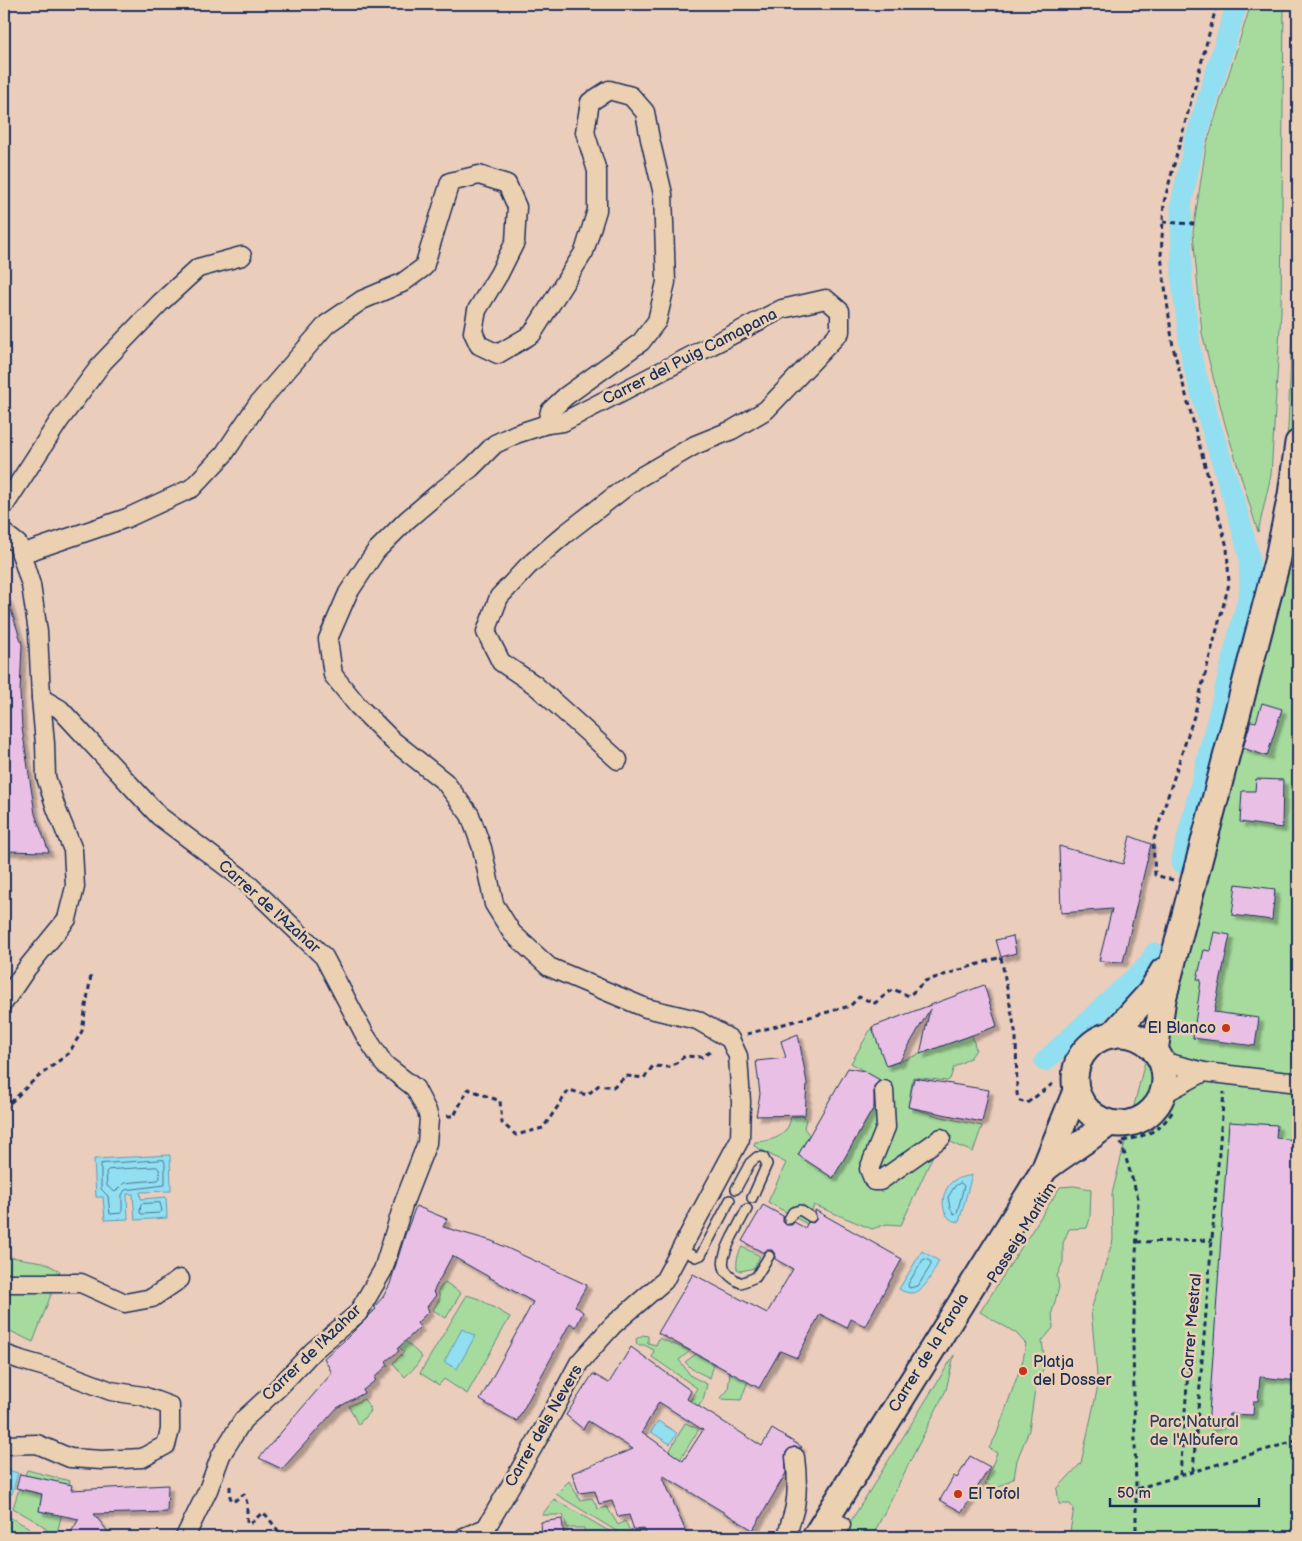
<svg xmlns="http://www.w3.org/2000/svg" width="1302" height="1541" viewBox="0 0 1302 1541" font-family="'Balsamiq Sans',sans-serif">
  <style>
    .green { fill: #a6db9d; stroke: #60857e }
    .water { fill: #91dff0; stroke: #6299b6 }
    .lines { fill: none; stroke-linecap: round; stroke-linejoin: round }
    .shore { stroke: #4a7598; stroke-width: 1 }
    .canal { stroke: #91dff0; stroke-width: 21 }
    .building { fill: #e9bfe5; stroke: #1b2f5e; fill-rule: evenodd; filter: url(#shadow) }
    .lane-casing { stroke: #1b2f5e; stroke-width: 12 }
    .street-casing { stroke: #1b2f5e; stroke-width: 21 }
    .secondary-casing { stroke: #1b2f5e; stroke-width: 29 }
    .path { stroke: #1b2f5e; stroke-width: 3; stroke-dasharray: 5 4; stroke-linecap: butt }
    .lane { stroke: #ebd0b2; stroke-width: 9 }
    .street { stroke: #ebd0b2; stroke-width: 18 }
    .secondary { stroke: #ebd0b2; stroke-width: 25 }
    .poi-dot { fill: #c8321e; stroke: #ebd0b2; stroke-width: 2 }
    .labels { text-anchor: middle; dominant-baseline: central; stroke-width: 5; stroke-linejoin: round; paint-order: stroke }
    .street-label { font-size: 16px; fill: #1b2f5e; stroke: #ebd0b2 }
    .poi-label { font-size: 16px; fill: #1b2f5e; stroke: #ebd0b2; text-anchor: start }
    .park-label { font-size: 16px; fill: #294064; stroke: #ebd0b2 }
  </style>
  <defs>
    <filter id="shadow"><feDropShadow dx="4.5" dy="4.5" stdDeviation="1" flood-color="#0004"/></filter>
  </defs>
  <rect width="100%" height="100%" fill="#ebcdbc"/>
  <filter id="ink" filterUnits="userSpaceOnUse"><feTurbulence type="fractalNoise" baseFrequency=".02" numOctaves="2"/><feDisplacementMap in="SourceGraphic" scale="10" xChannelSelector="R" yChannelSelector="G"/><feConvolveMatrix kernelMatrix="1 2 1 2 8 2 1 2 1" color-interpolation-filters="sRGB"/></filter>
  <g filter="url(#ink)">
    <g class="green">
      <path d="M1251 4H1284L1281 312 1271 475 1258 532 1225 424 1202 333 1193 232 1206 146Z"/>
      <path d="M1297 4 1298 1537H1069L1074 1509 1070 1504H1059L1057 1489 1081 1463 1098 1386 1091 1310 1113 1240 1112 1194 1264 584 1288 429 1293 304Z"/>
      <path d="M872 1027 887 1066 972 1035 976 1050 970 1058 954 1067 950 1079 947 1081 913 1077 908 1107 942 1117 982 1126 973 1152 956 1145 942 1136 901 1225 887 1224 872 1229 814 1205 807 1224 768 1202 786 1163 754 1146 755 1142C772 1141 788 1137 791 1117L804 1116 806 1119 804 1128 809 1135 798 1155 833 1178 887 1085 851 1063Z"/>
      <path d="M1074 1186 1091 1189 1090 1218 1087 1228 1069 1229 1063 1243V1262L1057 1276 1059 1287 1052 1312 1053 1328 1042 1341 1045 1364 1035 1389 1029 1430 1017 1460 1014 1478 996 1489 985 1484 997 1453 989 1448 996 1436 1023 1360 1026 1344 1016 1333 980 1312 1060 1187Z"/>
      <path d="M742 1247 760 1256 754 1268 741 1271 737 1269C736 1260 738 1254 742 1247Z"/>
      <path d="M4 1256 43 1262 60 1271 33 1342 4 1328Z"/>
      <path d="M445 1282 461 1293 446 1318 433 1310 440 1298 438 1291Z"/>
      <path d="M467 1295 479 1299 510 1317 467 1394 444 1379 439 1385 420 1373Z"/>
      <path d="M373 1310 422 1357 415 1367 405 1377 393 1363 404 1352 368 1316Z"/>
      <path d="M643 1335 648 1336V1343L656 1345 659 1338 690 1351 679 1360 691 1376 707 1384 703 1400 698 1407 688 1405 697 1388 652 1357 654 1350 644 1345H637L636 1339Z"/>
      <path d="M696 1354 714 1364 710 1378 692 1369 685 1362Z"/>
      <path d="M954 1355 946 1390 872 1537H841Z"/>
      <path d="M730 1372 748 1381 741 1400 720 1399 728 1390Z"/>
      <path d="M364 1399 371 1410 358 1425 349 1406Z"/>
      <path d="M685 1423 699 1429 670 1476 669 1452Z"/>
      <path d="M27 1470 70 1481 56 1537H54L42 1525 13 1508 19 1489 42 1494 39 1511 54 1514 61 1483 25 1475Z"/>
      <path d="M569 1481 580 1500 592 1498 598 1509 607 1507 618 1525 625 1521 631 1533 642 1534 644 1537H626L556 1494Z"/>
      <path d="M554 1499 619 1537H585L584 1528H567L563 1515H542Z"/>
      <path d="M7 1516 28 1527 37 1537H4V1520Z"/>
    </g>
    <g class="water">
      <path d="M170 1155 171 1191 140 1192 141 1199 166 1197 167 1218 135 1220 133 1194H127L128 1219 105 1220 103 1197H96L94 1159Z"/>
      <path d="M972 1175 959 1222C939 1221 939 1192 953 1181 959 1177 965 1177 972 1175Z"/>
      <path d="M922 1251 939 1261C930 1277 921 1303 899 1289Z"/>
      <path d="M462 1329 475 1336 457 1369 444 1362Z"/>
      <path d="M658 1421 677 1433 670 1444 651 1432Z"/>
      <path d="M4 1469 18 1473 12 1494 4 1492Z"/>
    </g>
    <g class="lines">
      <g class="shore">
        <path d="M164 1160 165 1163V1185L125 1190 122 1195V1213L110 1214 108 1196 101 1189V1164Z"/>
        <path d="M157 1167 159 1169 160 1178 158 1180 124 1183 115 1192 107 1186 106 1172 108 1170Z"/>
        <path d="M961 1183 964 1186 957 1213 954 1214 950 1208 948 1197 955 1186Z"/>
        <path d="M160 1203 162 1211 160 1213 142 1214 140 1213 141 1204Z"/>
        <path d="M926 1259 931 1262V1265L918 1286 909 1288 908 1284 923 1260Z"/>
      </g>
      <g class="canal">
        <path d="M1181 863 1250 590 1249 556 1239 517 1208 417 1192 361 1182 281 1181 205 1195 140 1237 4"/>
        <path d="M1045 1061 1148 965 1155 953"/>
      </g>
    </g>
    <g class="building">
      <path d="M4 598H7L22 644 20 692 22 728 35 814 49 852 4 851Z"/>
      <path d="M1262 703 1282 709 1267 756 1243 748 1251 721 1256 722Z"/>
      <path d="M1256 779 1283 780 1282 828 1240 822 1242 791H1255Z"/>
      <path d="M1130 836 1151 844 1123 962 1099 961 1112 909 1061 913 1059 846 1123 864Z"/>
      <path d="M1236 884 1275 889 1272 920 1232 915Z"/>
      <path d="M1214 932 1230 935 1214 1012 1259 1018 1255 1046 1193 1038 1201 980 1197 979 1204 950 1210 951Z"/>
      <path d="M1013 936 1016 953 1001 957 996 940Z"/>
      <path d="M984 985 997 1026 920 1054 930 1009 900 1061 886 1066 872 1027Z"/>
      <path d="M798 1034 807 1083 805 1115 756 1116 760 1094 756 1061 786 1058 781 1041Z"/>
      <path d="M848 1068 864 1071 880 1080 874 1086V1107L833 1178 798 1155Z"/>
      <path d="M914 1078 989 1090 982 1122 908 1107Z"/>
      <path d="M1229 1122 1277 1125 1276 1138 1298 1140V1381L1260 1377 1258 1401H1254L1253 1415 1229 1414 1228 1422 1208 1428Z"/>
      <path d="M763 1205 783 1216V1222L786 1225H792L794 1222 805 1228 808 1222 813 1223 816 1220 815 1210 902 1259 865 1326 851 1319 847 1328 820 1314 797 1358 780 1351 759 1388 658 1333 693 1274 767 1313 793 1269 775 1259V1254L772 1250H766L764 1253 742 1241Z"/>
      <path d="M416 1206 447 1219 443 1227 492 1241 587 1285 575 1306 583 1312 576 1327 570 1323 517 1421 480 1400 533 1302 452 1256 433 1292 436 1295 427 1307 429 1311 417 1323 420 1327 397 1349 399 1351 386 1361 388 1365 374 1378 376 1380 363 1390 364 1393 337 1408 282 1469 259 1458 332 1373 324 1358 346 1339 376 1309 374 1307 383 1297 390 1284 405 1235Z"/>
      <path d="M631 1347 691 1391 687 1399 762 1446 772 1429 802 1447 801 1448 793 1447 786 1452V1473L753 1530 662 1475 688 1537H648L644 1529 634 1530 629 1515 618 1517 612 1501 599 1504 595 1491 579 1493 572 1473 633 1449 588 1421 583 1429 566 1415 593 1374 609 1383ZM659 1402 703 1430 683 1461 642 1432Z"/>
      <path d="M970 1456 990 1467 962 1512 940 1500 954 1476 957 1478Z"/>
      <path d="M20 1474 72 1485 71 1490 168 1485 167 1512 94 1514 112 1537H68L79 1519 39 1511 42 1494 16 1488Z"/>
      <path d="M562 1519 564 1537H542L541 1522Z"/>
    </g>
    <g class="lines">
      <g class="lane-casing">
        <g id="lane">
          <path d="M736 1189 750 1163 757 1157H763L767 1164 752 1198"/>
          <path d="M747 1209C742 1218 737 1228 732 1237 722 1258 716 1271 741 1283L756 1277 769 1256"/>
          <path d="M789 1219 793 1212 800 1210 811 1217"/>
          <path d="M681 1250 696 1257 701 1255 730 1200"/>
        </g>
      </g>
      <g class="street-casing">
        <g id="street">
          <path d="M4 506 59 421 103 362 160 303 198 268 242 256"/>
          <path d="M4 533 18 544 31 585 38 632 41 698 60 709 159 816 244 880 324 957 365 1035 384 1064 415 1088 427 1111 429 1119 427 1143 404 1202 383 1270 358 1313 313 1351 278 1388 243 1420 221 1455 208 1490 185 1537"/>
          <path d="M21 554 127 518 192 488 224 454 257 405 327 324 362 300 402 283 424 267 450 182 479 175 507 184 517 207 515 242 499 274 477 310 473 332 479 345 498 354 532 334 584 252 597 210V171L585 132 590 102 609 90 631 96 645 112 650 139 663 194 666 282 657 321 641 342 566 396 550 411 547 424"/>
          <path d="M4 1002 27 968 67 919 75 887 73 850 56 808 46 777 45 744 41 698"/>
          <path d="M1161 1061 1204 1072 1298 1083"/>
          <path d="M884 1090 886 1127 869 1169 874 1181H880L941 1138"/>
          <path d="M1163 1094 1204 1072"/>
          <path d="M9 1283H81L125 1303 152 1298 180 1279"/>
          <path d="M4 1354 21 1360 56 1370 111 1391 143 1396 170 1406V1430L166 1445 142 1458 102 1460 70 1458 37 1444 4 1445"/>
          <path d="M464 1537 486 1528 547 1423 579 1363 613 1325 664 1281 740 1139 741 1102 738 1056 730 1039 697 1020 646 1008 549 967 512 933 494 904 482 848 470 815 445 782 392 740 358 706 333 675 328 639 348 593 376 551 407 520 441 491 471 468 495 444 516 434 547 424 563 422 782 309 826 299 840 311V332L766 410 732 430 695 445 635 480 565 534 528 566 499 597 486 632 501 662 535 685 618 760"/>
          <path d="M788 1537C788 1526 793 1517 795 1506 798 1490 797 1473 795 1457"/>
          <path d="M834 1537 841 1525"/>
        </g>
      </g>
      <g class="secondary-casing">
        <g id="secondary">
          <circle cx="1120" cy="1079" r="45"/>
          <path d="M1112 1035 1150 993 1163 971"/>
          <path d="M1155 1051 1163 999 1278 558 1291 495 1298 443"/>
          <path d="M1046 1168C1066 1152 1089 1140 1109 1123"/>
          <path d="M815 1537 1044 1170 1076 1091"/>
        </g>
      </g>
      <g class="path">
        <path d="M1163 222 1194 224"/>
        <path d="M1173 880 1155 875 1153 842 1194 716 1229 584 1227 547 1173 347 1161 256 1164 202 1217 4"/>
        <path d="M747 1034 850 1006 859 997 875 1003 893 989 909 996 925 981 1001 957 1016 1036 1017 1094 1020 1101 1027 1103 1055 1082"/>
        <path d="M1071 1068 1078 1062"/>
        <path d="M4 1109 33 1081 69 1053 82 1031 91 975"/>
        <path d="M447 1116H454L468 1089 500 1101 502 1123 516 1135 543 1128 569 1090 587 1095 599 1085 613 1087 626 1076 644 1078 653 1066 671 1067 685 1056 702 1057 713 1050"/>
        <path d="M1123 1141C1147 1135 1158 1133 1173 1111"/>
        <path d="M1121 1142 1138 1198 1133 1347 1136 1489 1298 1440"/>
        <path d="M1137 1242 1212 1240"/>
        <path d="M1193 1471 1224 1092"/>
        <path d="M1180 1475 1189 1360H1202"/>
        <path d="M230 1486V1497L233 1502 244 1494 247 1503V1522L250 1524 262 1513 266 1515 283 1537"/>
        <path d="M1136 1489V1537"/>
      </g>
      <use href="#lane" class="lane"/>
      <use href="#street" class="street"/>
      <use href="#secondary" class="secondary"/>
    </g>
  </g>
  <g class="poi-dot">
    <circle cx="1226" cy="1028" r="5"/>
    <circle cx="1023" cy="1371" r="5"/>
    <circle cx="958" cy="1494" r="5"/>
  </g>
  <g class="labels">
    <g class="street-label">
      <text transform="translate(690 357) rotate(-27)">Carrer del Puig Camapana</text>
      <text transform="translate(269 907) rotate(42)">Carrer de l'Azahar</text>
      <text transform="translate(1022 1233) rotate(-58)">Passeig Marítim</text>
      <text transform="translate(1192 1326) rotate(-85)">Carrer Mestral</text>
      <text transform="translate(312 1353) rotate(-44)">Carrer de l'Azahar</text>
      <text transform="translate(929 1353) rotate(-58)">Carrer de la Farola</text>
      <text transform="translate(544 1426) rotate(-60)">Carrer dels Nevers</text>
    </g>
    <g class="poi-label">
      <text x="1216" y="1028" text-anchor="end">El Blanco</text>
      <text x="1033" y="1362">Platja<tspan x="1033" dy="18">del Dosser</tspan></text>
      <text x="968" y="1494">El Tofol</text>
    </g>
    <g class="park-label">
      <text x="1194" y="1422">Parc Natural<tspan x="1194" dy="18">de l'Albufera</tspan></text>
    </g>
  </g>
  <rect width="1302" height="1541" fill="none" stroke="#ebd0b2" stroke-width="20"/>
  <rect x="10" y="10" width="1282" height="1521" fill="none" stroke="#1b2f5e" stroke-width="2" filter="url(#ink)"/>
  <path d="M1110 1498v8h149v-8" fill="none" stroke="#1b2f5e" stroke-width="2.5"/>
  <text x="1117" y="1498" font-size="15" fill="#1b2f5e" stroke="#ebd0b2" stroke-width="4" paint-order="stroke">50 m</text>
</svg>
